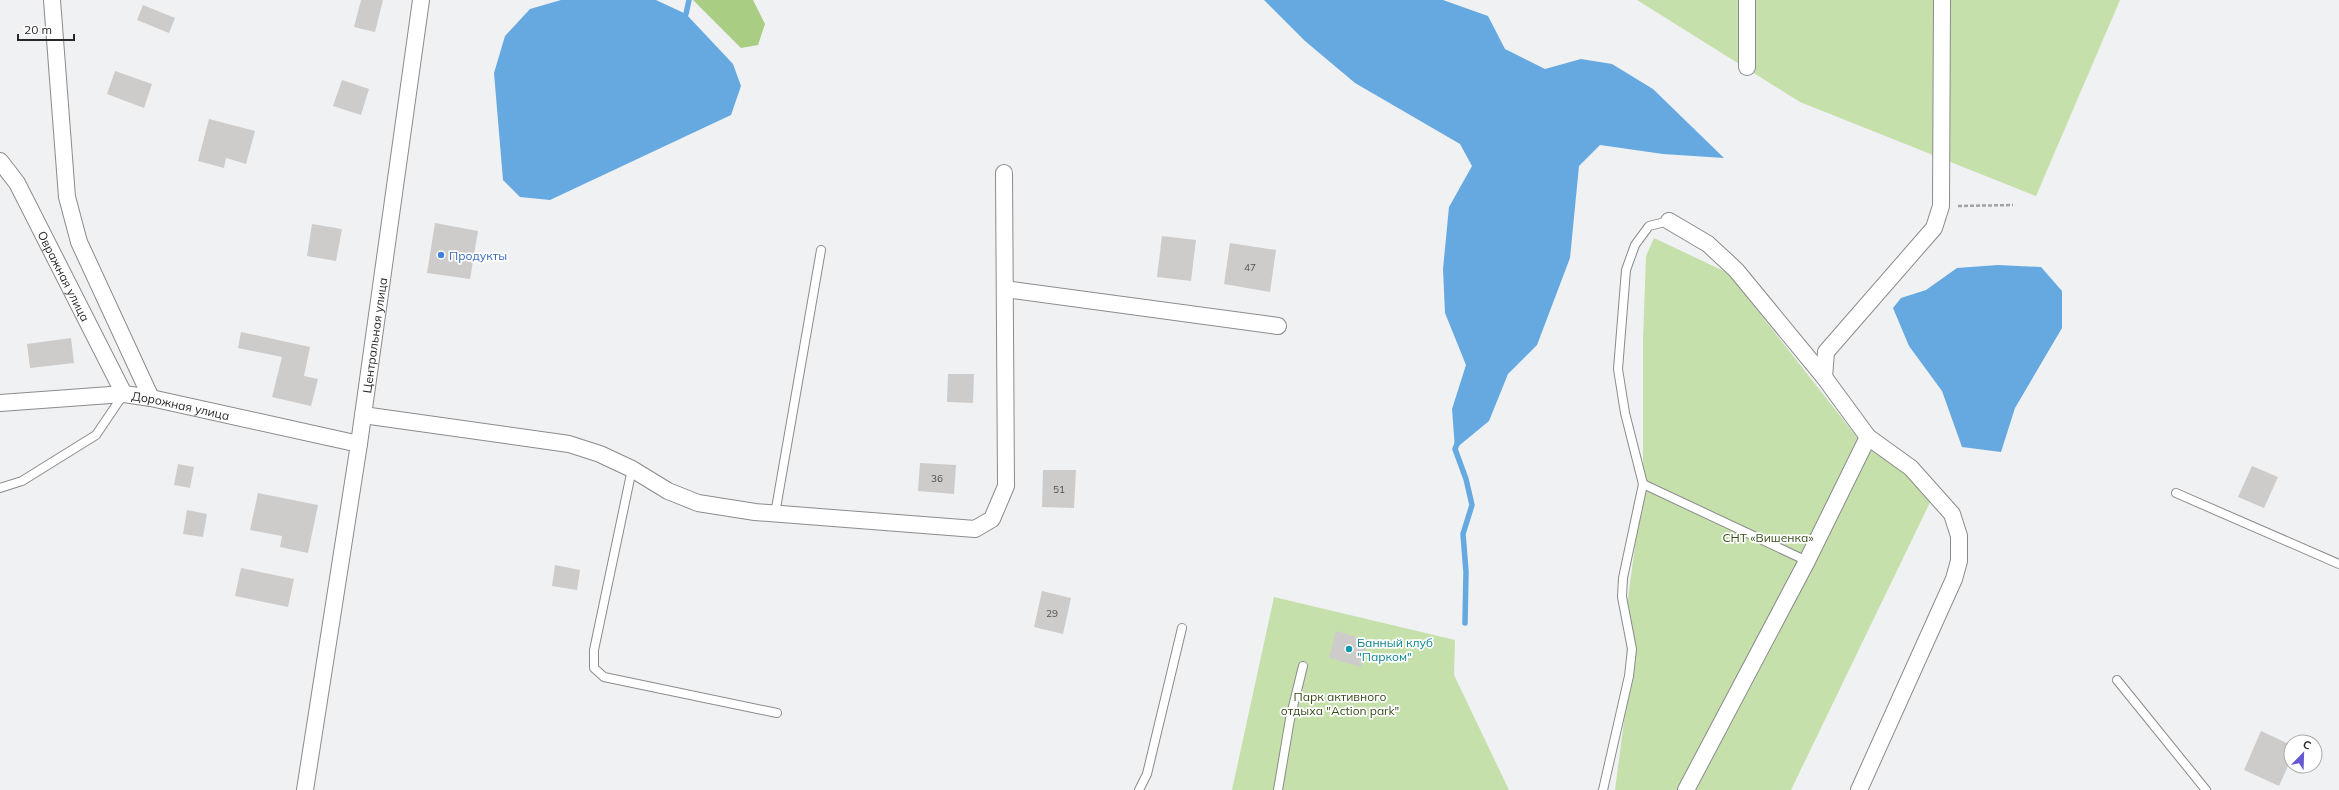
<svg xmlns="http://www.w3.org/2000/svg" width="2339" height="790" viewBox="0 0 2339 790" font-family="Mulish,sans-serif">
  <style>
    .green { fill: #c5e0aa }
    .forest { fill: #a9cd82 }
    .water { fill: #65a9e0 }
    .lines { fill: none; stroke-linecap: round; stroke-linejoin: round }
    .stream { stroke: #65a9e0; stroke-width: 5.5 }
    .building { fill: #cecccb }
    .lane-casing { stroke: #8b8b8d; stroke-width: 10 }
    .street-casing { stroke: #8b8b8d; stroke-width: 18 }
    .path { stroke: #a1a2a3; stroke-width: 2.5; stroke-dasharray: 4 2; stroke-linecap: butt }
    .lane { stroke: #fff; stroke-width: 8 }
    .street { stroke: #fff; stroke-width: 16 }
    .shop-dot { fill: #3f7fe0; stroke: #fff; stroke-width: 1.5 }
    .culture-dot { fill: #0f9aa8; stroke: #fff; stroke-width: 1.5 }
    .labels { text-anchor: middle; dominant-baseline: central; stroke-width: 3.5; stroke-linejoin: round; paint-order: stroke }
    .number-label { font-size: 10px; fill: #515151 }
    .shop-label { font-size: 12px; fill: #366cbe; stroke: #fff; text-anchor: start }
    .street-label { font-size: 12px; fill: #272828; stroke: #fff }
    .park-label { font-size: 12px; fill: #364c18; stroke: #fff }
    .culture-label { font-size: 12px; fill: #0d838f; stroke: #fff; text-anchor: start }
  </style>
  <rect width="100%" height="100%" fill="#f0f1f3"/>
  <g class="green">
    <path d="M1637 0H2120L2036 196 1800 102Z"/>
    <path d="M1654 238 1728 273 1863 445 1935 492 1791 790H1615L1626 706 1627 606 1643 486V340L1646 256Z"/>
    <path d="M1274 597 1455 640 1454 675 1509 790H1232Z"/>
  </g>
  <path class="forest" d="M693 0H753L765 24 758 45 741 48Z"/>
  <g class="water">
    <path d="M561 0H656L686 14 733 64 741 86 731 115 550 200 520 197 503 180 494 73 505 36 530 9Z"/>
    <path d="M1264 0H1443L1488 16 1505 49 1545 69 1581 59 1612 64 1653 89 1724 158 1663 154 1600 145 1579 166 1570 258 1537 345 1508 374 1489 421 1455 449 1452 409 1466 365 1445 313 1443 269 1449 207 1472 166 1460 144 1355 83 1305 41Z"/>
    <path d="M1998 265 2041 267 2062 291V328L2015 408 2001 452 1962 447 1942 391 1909 346 1893 308 1901 298 1926 290 1957 268Z"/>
  </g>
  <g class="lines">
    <g class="stream">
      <path d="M686 14 689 0"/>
      <path d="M1457 444 1455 449 1466 479 1472 505 1463 534 1466 572 1465 623"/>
    </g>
  </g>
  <g class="building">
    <path d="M361 0H383L375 32 354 27Z"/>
    <path d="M143 5 175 18 169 33 137 20Z"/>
    <path d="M115 71 152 84 144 108 107 94Z"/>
    <path d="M342 80 369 89 361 115 333 106Z"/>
    <path d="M209 119 255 131 246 164 226 158 224 168 198 161Z"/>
    <path d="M435 223 478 231 470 279 427 273Z"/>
    <path d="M312 224 342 229 336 261 307 256Z"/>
    <path d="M1162 236 1196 240 1191 281 1157 277Z"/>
    <path d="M1230 243 1276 250 1270 292 1224 284Z"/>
    <path d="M241 332 310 347 304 376 318 379 311 406 272 397 282 357 238 348Z"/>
    <path d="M71 338 74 363 30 368 27 344Z"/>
    <path d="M948 374H974L973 403 947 402Z"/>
    <path d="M920 463 956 465 954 494 918 491Z"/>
    <path d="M178 464 194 467 190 488 174 485Z"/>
    <path d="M2252 466 2278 477 2264 508 2238 497Z"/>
    <path d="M1043 470H1076L1074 508 1042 507Z"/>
    <path d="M258 493 318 505 308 553 280 547 282 536 250 530Z"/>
    <path d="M187 510 207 514 203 537 183 534Z"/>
    <path d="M555 565 580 570 577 590 552 586Z"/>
    <path d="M241 568 294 579 288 607 235 596Z"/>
    <path d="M1042 591 1071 598 1063 634 1034 627Z"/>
    <path d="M1336 631 1368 640 1361 667 1329 658Z"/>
    <path d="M2261 731 2291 745V759L2279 786 2244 770Z"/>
  </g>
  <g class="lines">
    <g class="lane-casing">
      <g id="lane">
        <path d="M632 469 594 650V668L604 677 777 713"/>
        <path d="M1643 484 1807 561"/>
        <path d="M0 488 22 481 96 435 123 395"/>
        <path d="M2176 493 2339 564"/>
        <path d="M775 514 821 250"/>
        <path d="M2117 680 2206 790"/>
        <path d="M1139 790 1147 774 1182 628"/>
        <path d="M1278 790 1290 719 1303 666"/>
        <path d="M1603 790 1629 676 1632 649 1622 597 1623 578 1643 484 1625 413 1618 369 1626 270 1635 245 1649 226 1669 221"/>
      </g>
    </g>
    <g class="street-casing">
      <g id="street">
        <path d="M52 0 67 197 79 242 151 398"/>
        <path d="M1747 67V0"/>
        <path id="s1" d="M0 161 17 183 124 394"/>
        <path d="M1669 221 1708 244 1736 270 1824 377 1868 437 1911 468 1952 514 1959 536V561L1954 579 1859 790"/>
        <path d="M1005 289 1278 326"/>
        <path d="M1824 377 1826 352 1934 228 1941 206 1942 0"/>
        <path id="s2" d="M0 403 124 394 151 398 359 444"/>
        <path d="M363 415 569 444 600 454 632 469 668 491 698 503 755 512 975 529 992 519 1006 486 1004 173"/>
        <path id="s3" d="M305 790 359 444 421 0"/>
        <path d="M1686 790 1807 561 1868 437"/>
      </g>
    </g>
    <path class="path" d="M1958 206 2013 205"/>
    <use href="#lane" class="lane"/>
    <use href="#street" class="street"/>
  </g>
  <circle class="shop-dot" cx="441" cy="255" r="4"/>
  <circle class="culture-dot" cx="1349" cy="649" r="4"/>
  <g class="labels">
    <g class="number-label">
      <text x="1250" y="267">47</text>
      <text x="937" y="478">36</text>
      <text x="1059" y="489">51</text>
      <text x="1052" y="613">29</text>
    </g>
    <g class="shop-label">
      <text x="449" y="255">Продукты</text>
    </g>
    <g class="street-label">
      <text stroke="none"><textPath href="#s1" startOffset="132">Овражная улица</textPath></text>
      <text stroke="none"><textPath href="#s3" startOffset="460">Центральная улица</textPath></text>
      <text stroke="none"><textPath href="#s2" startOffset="182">Дорожная улица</textPath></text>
    </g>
    <g class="park-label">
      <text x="1768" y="537">СНТ «Вишенка»</text>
      <text x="1340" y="696">Парк активного<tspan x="1340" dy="14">отдыха "Action park"</tspan></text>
    </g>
    <g class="culture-label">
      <text x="1357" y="642">Банный клуб<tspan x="1357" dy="14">"Парком"</tspan></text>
    </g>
  </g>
  <g transform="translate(2303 754) rotate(23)"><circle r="19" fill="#ffffff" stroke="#a9a9a9"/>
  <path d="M0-3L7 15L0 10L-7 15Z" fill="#665ad3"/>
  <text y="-6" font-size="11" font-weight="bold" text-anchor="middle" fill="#272828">С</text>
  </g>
  <path d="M18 34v6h56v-6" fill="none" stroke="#272828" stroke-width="2"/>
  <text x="24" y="34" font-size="12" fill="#272828" stroke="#ffffff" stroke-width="3" paint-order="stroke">20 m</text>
</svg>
